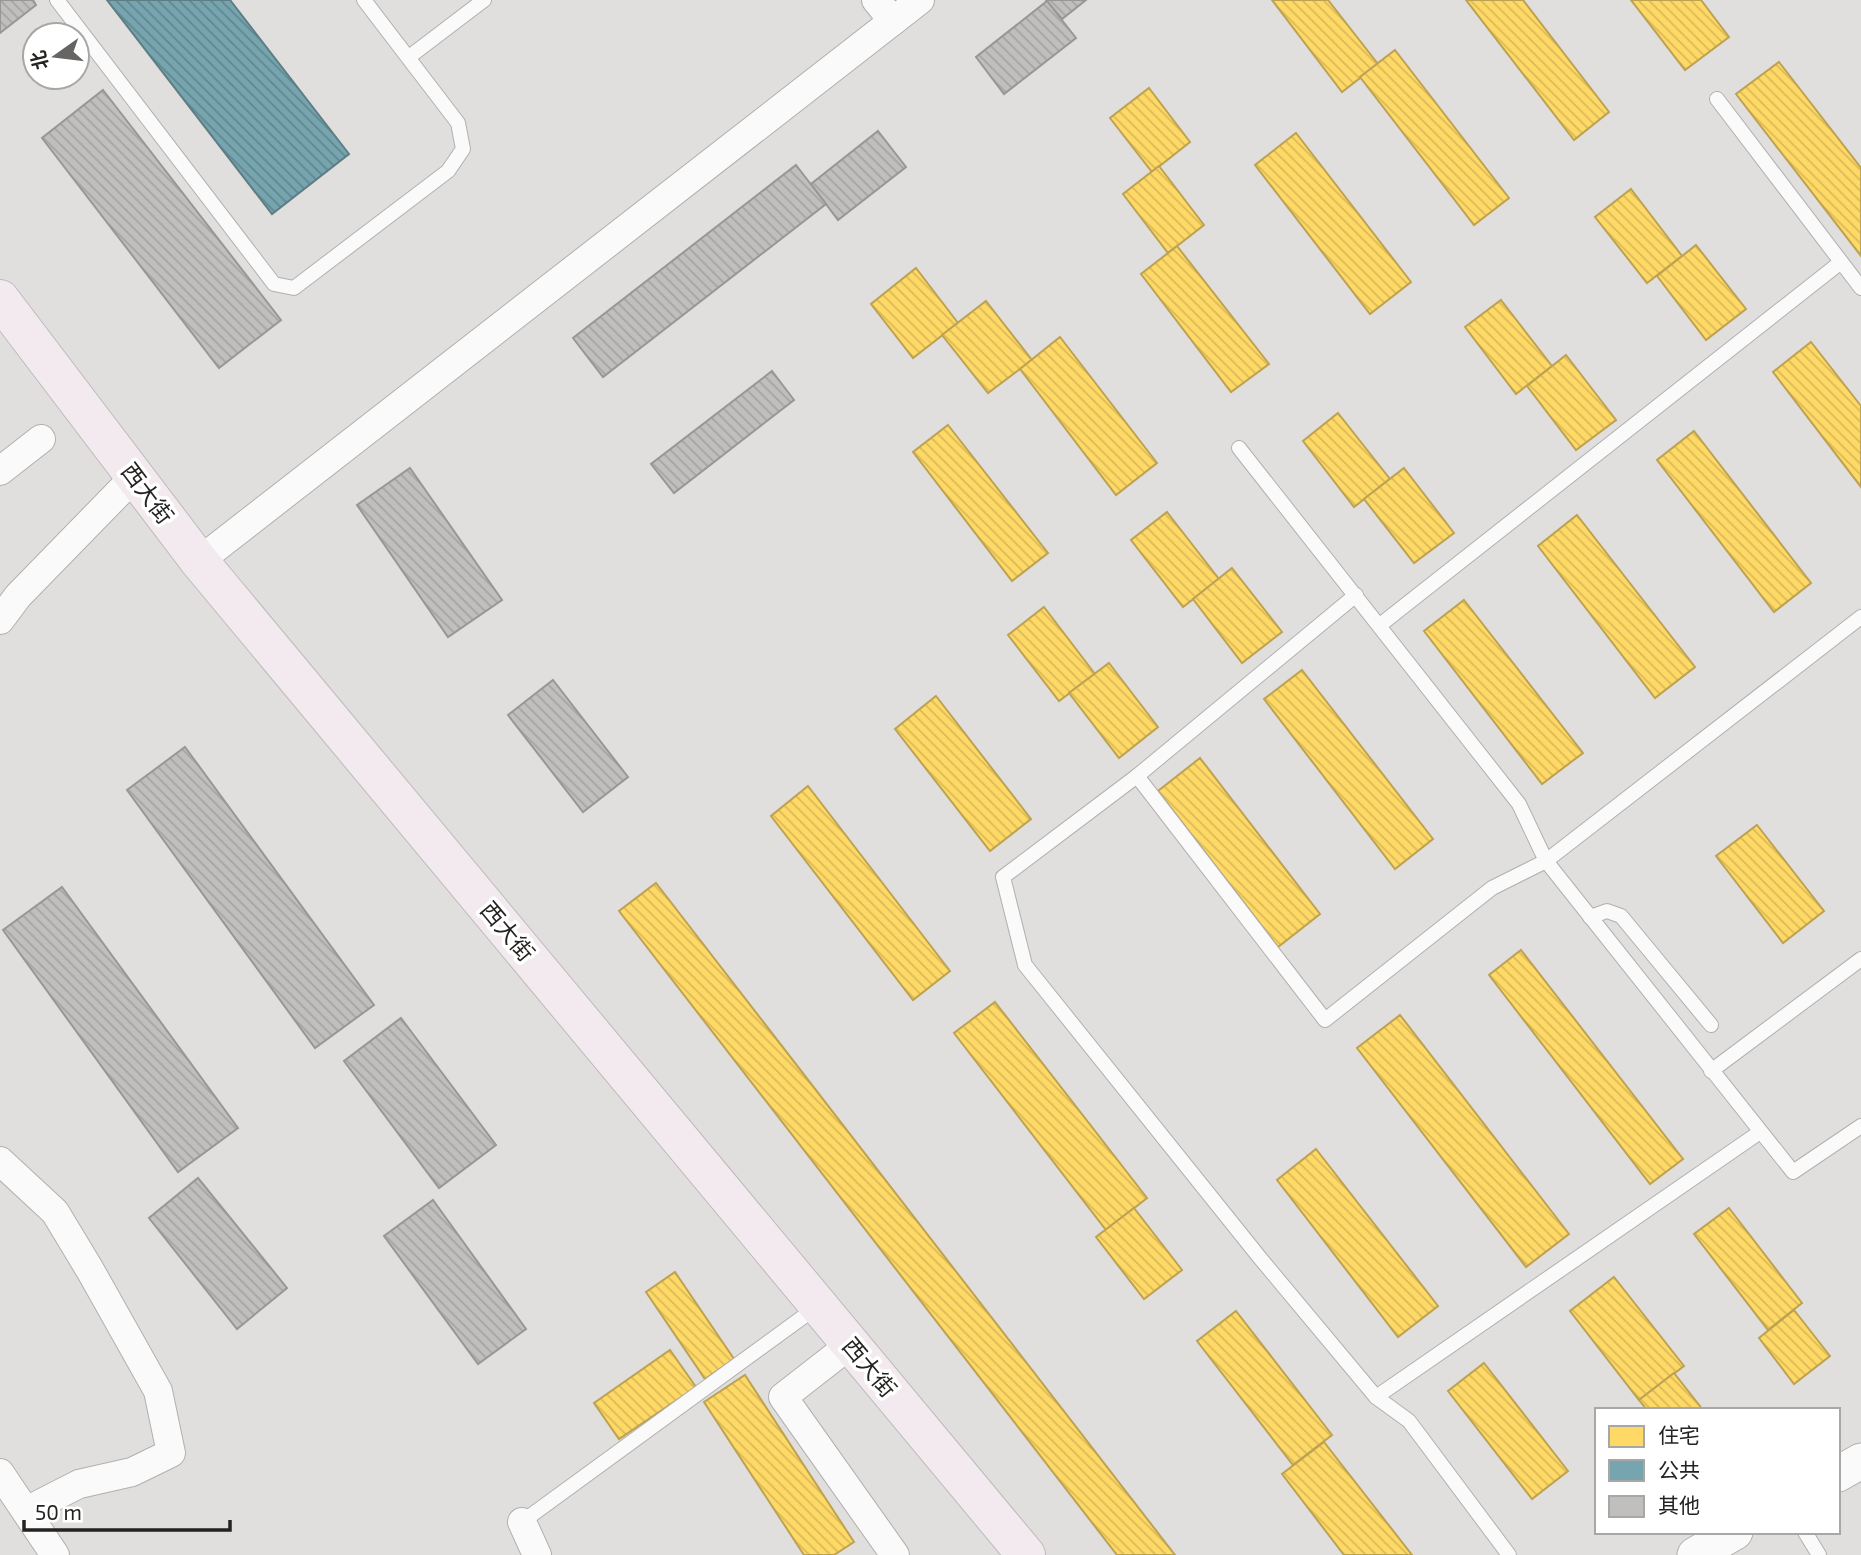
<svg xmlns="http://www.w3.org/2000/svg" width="1861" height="1555" viewBox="0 0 1861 1555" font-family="'Exo 2','Noto Sans SC',sans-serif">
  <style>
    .homes { fill: url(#homes-back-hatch); stroke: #bda251; stroke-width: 2 }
    .public { fill: url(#public-back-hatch); stroke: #5d7e84; stroke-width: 2 }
    .building { fill: url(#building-back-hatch); stroke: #989796; stroke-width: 2 }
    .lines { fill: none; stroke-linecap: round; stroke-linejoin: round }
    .service-casing { stroke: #b1b0ae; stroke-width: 16 }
    .minor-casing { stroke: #b1b0ae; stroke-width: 30 }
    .tertiary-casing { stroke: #b1b0ae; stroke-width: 37 }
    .trunk-casing { stroke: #bcbbba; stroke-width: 40 }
    .service { stroke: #fafafa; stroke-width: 14 }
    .minor { stroke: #fafafa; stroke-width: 28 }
    .tertiary { stroke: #fafafa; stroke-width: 35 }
    .trunk { stroke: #f2eaee; stroke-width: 38 }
    .labels { text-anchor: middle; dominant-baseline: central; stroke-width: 7; stroke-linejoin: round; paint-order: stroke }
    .street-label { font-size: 23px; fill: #242321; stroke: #fff }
  </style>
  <defs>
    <pattern id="homes-back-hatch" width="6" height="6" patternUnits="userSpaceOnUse" patternTransform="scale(1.75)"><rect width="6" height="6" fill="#ffd966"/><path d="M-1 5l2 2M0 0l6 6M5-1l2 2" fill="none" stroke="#daba58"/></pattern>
    <pattern id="public-back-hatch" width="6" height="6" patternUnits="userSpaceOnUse" patternTransform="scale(1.75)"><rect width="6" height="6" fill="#76a5af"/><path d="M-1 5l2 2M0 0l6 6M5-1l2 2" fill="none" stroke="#61868e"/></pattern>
    <pattern id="building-back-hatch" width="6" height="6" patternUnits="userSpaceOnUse" patternTransform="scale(1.75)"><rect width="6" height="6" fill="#c1bfbe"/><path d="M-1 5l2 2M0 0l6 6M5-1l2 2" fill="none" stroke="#a6a4a3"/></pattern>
  </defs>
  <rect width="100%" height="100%" fill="#e1dfdd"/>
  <g class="homes">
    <path d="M1272 0H1328L1378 64 1342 92Z"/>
    <path d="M1466 0H1523L1609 112 1574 140Z"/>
    <path d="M1631 0H1701L1729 37 1685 70Z"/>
    <path d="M1395 50 1509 198 1474 225 1360 77Z"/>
    <path d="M1779 62 1861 168V256L1736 94Z"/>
    <path d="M1149 88 1190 142 1152 172 1110 118Z"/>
    <path d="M1296 133 1411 282 1370 314 1255 165Z"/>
    <path d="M1159 166 1204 225 1168 253 1123 194Z"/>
    <path d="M1631 189 1682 256 1647 283 1595 217Z"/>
    <path d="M1696 245 1746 309 1706 340 1657 276Z"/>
    <path d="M1177 246 1269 364 1231 392 1141 274Z"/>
    <path d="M916 268 958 323 913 358 871 304Z"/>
    <path d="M1501 300 1552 366 1516 394 1465 327Z"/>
    <path d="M986 301 1032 360 988 393 942 335Z"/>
    <path d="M1060 337 1157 463 1116 495 1020 369Z"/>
    <path d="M1811 342 1861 406V487L1773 372Z"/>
    <path d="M1566 355 1616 420 1576 450 1527 386Z"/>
    <path d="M1338 413 1390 479 1354 507 1303 441Z"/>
    <path d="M948 425 1048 553 1012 581 913 452Z"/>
    <path d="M1694 431 1811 583 1774 612 1657 460Z"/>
    <path d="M1404 468 1454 533 1414 563 1364 499Z"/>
    <path d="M1167 512 1219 579 1183 607 1131 540Z"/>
    <path d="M1577 515 1695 667 1655 698 1538 546Z"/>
    <path d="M1232 568 1282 632 1242 663 1193 599Z"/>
    <path d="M1464 600 1583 753 1542 784 1424 631Z"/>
    <path d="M1044 607 1095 674 1059 701 1008 635Z"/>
    <path d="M1109 663 1158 727 1119 758 1069 693Z"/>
    <path d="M1302 670 1433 839 1395 869 1264 699Z"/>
    <path d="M936 696 1031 819 990 851 895 729Z"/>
    <path d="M1200 758 1320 914 1278 947 1158 791Z"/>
    <path d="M808 786 950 971 913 1000 771 816Z"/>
    <path d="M1757 825 1824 911 1783 943 1716 856Z"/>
    <path d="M656 883 1175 1555H1117L619 911Z"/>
    <path d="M1521 950 1683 1159 1650 1184 1489 975Z"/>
    <path d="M995 1002 1147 1198 1106 1230 954 1033Z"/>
    <path d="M1400 1015 1569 1234 1526 1267 1357 1048Z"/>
    <path d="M1316 1149 1438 1306 1398 1337 1277 1180Z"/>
    <path d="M1134 1208 1182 1270 1144 1299 1096 1237Z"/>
    <path d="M1729 1208 1802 1303 1768 1330 1694 1234Z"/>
    <path d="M675 1272 734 1359 705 1379 646 1292Z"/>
    <path d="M1614 1277 1684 1366 1639 1400 1570 1311Z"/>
    <path d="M1794 1310 1830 1356 1794 1384 1759 1338Z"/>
    <path d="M1236 1311 1332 1435 1293 1465 1197 1341Z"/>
    <path d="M670 1350 696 1387 619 1439 594 1403Z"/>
    <path d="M1484 1363 1568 1471 1532 1499 1448 1391Z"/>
    <path d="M1674 1373 1703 1410H1647L1639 1400Z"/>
    <path d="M745 1375 854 1542 834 1555H804L704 1402Z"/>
    <path d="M1324 1442 1412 1555H1344L1282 1474Z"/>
  </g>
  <path class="public" d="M107 0H230L349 154 272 214Z"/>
  <g class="building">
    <path d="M0 0H33L36 5 0 33Z"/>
    <path d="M1046 0H1086L1062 19Z"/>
    <path d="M1047 1 1076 38 1004 94 976 57Z"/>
    <path d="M103 90 281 320 219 368 42 138Z"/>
    <path d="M878 131 906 167 838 220 811 184Z"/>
    <path d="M796 165 826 204 603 377 573 338Z"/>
    <path d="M772 371 794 400 674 493 651 464Z"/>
    <path d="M410 468 502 600 448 637 357 505Z"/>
    <path d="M553 680 628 777 583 812 508 715Z"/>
    <path d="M185 747 374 1005 315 1048 127 790Z"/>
    <path d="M62 887 238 1128 178 1172 3 930Z"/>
    <path d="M401 1018 496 1145 439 1188 344 1061Z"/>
    <path d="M198 1178 287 1288 237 1329 149 1218Z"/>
    <path d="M433 1200 526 1329 478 1364 384 1236Z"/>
  </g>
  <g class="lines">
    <g class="service-casing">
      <g id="service">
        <path d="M57 0 274 284 294 288 448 171 463 149 458 123 364 0"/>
        <path d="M409 57 484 0"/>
        <path d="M1717 99 1861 288"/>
        <path d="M1239 448 1519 804 1546 861 1793 1172 1861 1126"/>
        <path d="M1380 625 1841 262"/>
        <path d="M1137 776 1356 595"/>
        <path d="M1590 917 1607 911 1621 916 1711 1025"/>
        <path d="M1711 1071 1861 959"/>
        <path d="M1376 1397 1760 1132"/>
        <path d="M522 1522 818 1306"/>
        <path d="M1805 1532 1819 1555"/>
        <path d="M1509 1555 1409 1421 1376 1397 1260 1258 1025 965 1003 877 1137 776 1325 1020 1492 888 1546 861 1861 617"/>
      </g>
    </g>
    <g class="minor-casing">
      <g id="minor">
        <path d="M876 0 893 21"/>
        <path d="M0 471 41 439"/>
        <path d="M199 561 920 0"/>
        <path d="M0 620 18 596 135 476"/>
        <path d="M0 1161 55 1212 90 1270 158 1391 171 1453 132 1472 79 1484 26 1511"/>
        <path d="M851 1344 783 1397 895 1555"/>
        <path d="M0 1473 55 1555"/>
        <path d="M522 1522 537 1555"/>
      </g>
    </g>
    <g class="tertiary-casing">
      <g id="tertiary">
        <path d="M1838 1474 1861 1461"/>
        <path d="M1695 1555 1735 1532"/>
      </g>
    </g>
    <g class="trunk-casing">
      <path id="trunk" d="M0 299 199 561 1026 1555"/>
    </g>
    <use href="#service" class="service"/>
    <use href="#minor" class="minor"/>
    <use href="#tertiary" class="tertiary"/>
    <use href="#trunk" class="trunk"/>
  </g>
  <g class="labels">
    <g class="street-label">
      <text transform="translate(148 493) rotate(53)">西大街</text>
      <text transform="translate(508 931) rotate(50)">西大街</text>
      <text transform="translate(870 1367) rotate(50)">西大街</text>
    </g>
  </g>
  <rect x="1595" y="1408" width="245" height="126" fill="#ffffff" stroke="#a7a7a6" stroke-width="2"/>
  <rect x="1609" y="1426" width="35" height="21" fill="#ffd966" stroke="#a7a7a6" stroke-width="2"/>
  <text x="1658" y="1443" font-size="21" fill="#242321">住宅</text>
  <rect x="1609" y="1460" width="35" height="21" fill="#76a5af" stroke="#a7a7a6" stroke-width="2"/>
  <text x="1658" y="1478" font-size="21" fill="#242321">公共</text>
  <rect x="1609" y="1496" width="35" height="21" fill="#c1bfbe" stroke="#a7a7a6" stroke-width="2"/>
  <text x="1658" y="1513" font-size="21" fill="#242321">其他</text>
  <g transform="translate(56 56) rotate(256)"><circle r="33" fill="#ffffff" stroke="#a7a7a6" stroke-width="2"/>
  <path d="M0-5L12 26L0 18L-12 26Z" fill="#666563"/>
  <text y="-10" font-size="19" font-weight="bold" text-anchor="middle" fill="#242321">北</text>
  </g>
  <path d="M24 1520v10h206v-10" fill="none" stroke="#242321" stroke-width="3.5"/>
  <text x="35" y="1520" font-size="21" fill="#242321" stroke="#ffffff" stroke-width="5" paint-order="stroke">50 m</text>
</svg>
